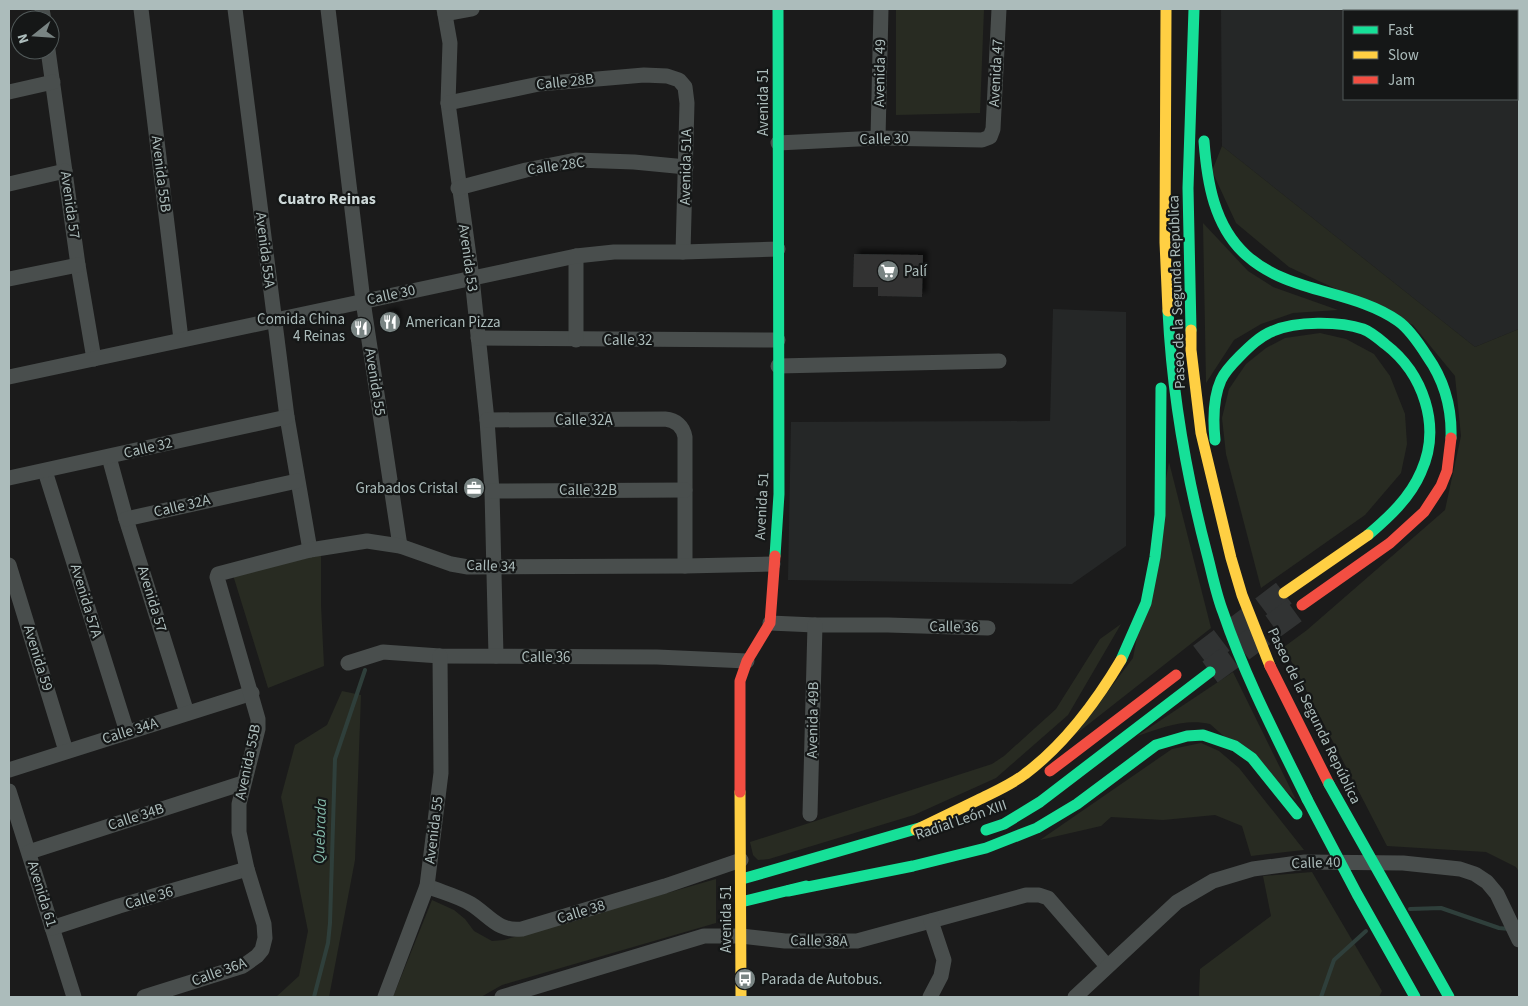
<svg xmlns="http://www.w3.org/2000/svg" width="1528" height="1006" viewBox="0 0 1528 1006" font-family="'Source Sans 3',sans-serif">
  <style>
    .built { fill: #252727; fill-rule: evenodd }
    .green { fill: #282b22 }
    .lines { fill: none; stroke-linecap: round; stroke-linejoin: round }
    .stream { stroke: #2f3f3b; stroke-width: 4 }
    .building { fill: #313333; filter: url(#shadow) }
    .highway-tunnel { stroke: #313333; stroke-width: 26; stroke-dasharray: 26 13; stroke-linecap: butt }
    .street { stroke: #494e4d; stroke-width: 15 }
    .fast { stroke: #16e098; stroke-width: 11 }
    .slow { stroke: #ffcf43; stroke-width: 11 }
    .jam { stroke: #f24e42; stroke-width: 11 }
    .fast-bridge { stroke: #16e098; stroke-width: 11 }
    .labels { text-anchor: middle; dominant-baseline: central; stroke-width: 4.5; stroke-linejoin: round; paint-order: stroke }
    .street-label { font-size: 15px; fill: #acbcbb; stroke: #151717 }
    .poi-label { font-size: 15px; fill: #acbcbb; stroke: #151717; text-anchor: start }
    .neighbourhood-label { font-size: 16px; font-weight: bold; fill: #cdd8d8; stroke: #151717 }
    .water-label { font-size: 16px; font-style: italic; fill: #83b8a8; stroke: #151717 }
  </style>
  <defs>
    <filter id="shadow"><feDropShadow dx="4.5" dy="-4.5" stdDeviation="2.5" flood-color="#0009"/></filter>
  </defs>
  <rect width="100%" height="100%" fill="#1b1b1b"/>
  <g class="built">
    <path d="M1221 9H1519V329L1475 347 1222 146ZM1344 11H1517V99H1344Z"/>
    <path d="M1053 309 1126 312V546L1072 584 788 580 791 422 1050 421Z"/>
  </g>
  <g class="green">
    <path d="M896 9H984L980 113 896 115Z"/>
    <path d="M1222 146 1475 347 1519 329V872L1516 867 1486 852 1387 846 1284 647 1307 630 1445 510 1461 436 1455 376 1413 325 1289 267 1236 223 1212 171Z"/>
    <path d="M1203 223 1248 271 1273 287 1338 310 1293 313 1261 324 1234 340 1206 383Z"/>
    <path d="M1320 333 1346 339 1374 354 1390 376 1405 414 1407 444 1401 473 1365 515 1261 588 1226 454 1222 418 1229 389 1246 364 1266 348 1285 338Z"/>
    <path d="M1169 462 1211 628 1076 734 1133 658Z"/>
    <path d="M321 555V605L324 666 268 688 233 575Z"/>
    <path d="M1121 624 1068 715 996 778 914 815 769 859 758 860 753 855 750 842 992 764 1004 756 1056 709 1100 639Z"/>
    <path d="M1233 672 1296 800 1210 724C1185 718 1161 728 1137 736Z"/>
    <path d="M342 691 361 695 355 860 329 997H276L299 976 308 931 281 797 295 745 327 725Z"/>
    <path d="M1201 743 1219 751 1239 768 1304 850 1251 856 1242 826 1215 815 1163 820 1111 817 1101 826 1040 840 1172 749Z"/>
    <path d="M1312 872 1382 991 1379 997H1199L1200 969 1271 916 1263 876Z"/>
    <path d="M716 879V923L502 985 481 997H393L432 900 454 910 465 919 474 931 492 941 504 940Z"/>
  </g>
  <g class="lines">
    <g class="stream">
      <path d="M1410 909 1441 908 1499 928 1509 929"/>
      <path d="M314 997 328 943 330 923 335 759 365 670"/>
      <path d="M1321 997 1334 960 1366 931"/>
    </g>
  </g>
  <g class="building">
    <path d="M854 254 923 255 922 297 878 296V287H853Z"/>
    <path d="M394 312 398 328 386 329 382 315Z"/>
  </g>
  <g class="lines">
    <g class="highway-tunnel">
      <path d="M1201 656 1284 593"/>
      <path d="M1210 672 1302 605"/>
    </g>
    <g class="street">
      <path d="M42 9 44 20"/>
      <path d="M141 9 181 339"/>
      <path d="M235 9 287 417 310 550"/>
      <path d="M328 9 363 301 400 546"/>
      <path d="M444 9 450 43 448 103 472 278 487 420 492 491 496 656"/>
      <path d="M445 14 472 9"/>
      <path d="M48 50 78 265 94 359"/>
      <path d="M9 92 53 82"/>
      <path d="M448 103 539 84 644 75 667 76 679 80 685 87 687 103 683 252"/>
      <path d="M878 138 881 9"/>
      <path d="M778 143 878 138 982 140 990 137 993 129 999 9"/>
      <path d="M9 184 65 171"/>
      <path d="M458 188 526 170 576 160 634 162 686 167"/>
      <path d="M9 279 78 265"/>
      <path d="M478 338 778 340"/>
      <path d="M576 340V256"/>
      <path d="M778 366 999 361"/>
      <path d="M9 377 576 256 614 252H683L778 249"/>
      <path d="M487 420 665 419C676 420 683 426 685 437V566"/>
      <path d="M109 457 126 519 187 713"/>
      <path d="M45 471 127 732"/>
      <path d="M9 478 287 417"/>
      <path d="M492 491 685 490"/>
      <path d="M126 519 297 481"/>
      <path d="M9 565 66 751"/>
      <path d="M770 623 815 625H888L988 628"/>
      <path d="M348 663 383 652 440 656 657 657 747 661"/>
      <path d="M9 770 252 693"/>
      <path d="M9 791 74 997"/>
      <path d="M810 814 815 625"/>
      <path d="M29 852 243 783"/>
      <path d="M427 886C441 892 458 896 471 904 490 916 498 932 522 929L665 886 741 860"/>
      <path d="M52 928 119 906 247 869"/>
      <path d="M144 997 243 966 257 956 262 950 265 938 264 924 247 869 239 832V804L258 729V719L217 577 218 574 310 550 367 541 400 546 451 564 468 567 685 566 773 564"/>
      <path d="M385 997 427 886 441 773 440 656"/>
      <path d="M502 997 704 936H741L785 941H857L1026 895H1039L1048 898 1107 966"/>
      <path d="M930 997 941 976 944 960 931 921"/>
      <path d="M1075 997 1177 902 1213 881 1253 869 1305 862 1403 863 1460 869 1475 874 1487 882 1497 894 1519 940"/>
    </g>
    <g class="fast">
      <path d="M1204 141C1207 182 1214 226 1246 255 1289 294 1352 289 1398 321 1408 328 1420 345 1427 356 1444 380 1452 408 1451 438"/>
      <path d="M1168 311C1172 393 1186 474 1207 554 1212 573 1216 594 1223 612 1245 677 1277 738 1307 799"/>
      <path d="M1191 330 1188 188 1194 9"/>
      <path d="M1215 440C1213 420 1213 398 1221 380 1225 371 1233 363 1240 356 1249 347 1260 336 1273 331 1296 321 1339 321 1363 329 1371 332 1378 338 1385 344 1423 373 1442 426 1421 472 1410 498 1389 517 1368 535"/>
      <path d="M775 556 779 494 778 9"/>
      <path d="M1121 660 1146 603 1155 557 1160 515 1161 388"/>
      <path d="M986 830 1004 824 1040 802 1210 672"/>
      <path d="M742 879 933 824"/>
      <path d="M788 891 913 866 986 848 1037 828 1077 804 1156 745 1187 736 1203 735 1235 746 1252 758 1297 814"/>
      <path d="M741 902 806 886"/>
    </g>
    <g class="slow">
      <path d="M1166 9 1165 242 1168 311"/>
      <path d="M1191 330V350L1201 433 1231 558 1242 595 1270 666"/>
      <path d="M1284 593 1368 535"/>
      <path d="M740 792 741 997"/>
      <path d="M916 830C937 820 957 810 978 800 994 792 1011 785 1025 774 1065 744 1096 702 1121 660"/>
    </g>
    <g class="jam">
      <path d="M1302 605 1390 543 1424 512 1441 486 1447 471 1451 438"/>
      <path d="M1270 666 1329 784"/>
      <path d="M1050 771 1176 675"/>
      <path d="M740 792V681L747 661 770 623 775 556"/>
    </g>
    <g class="fast-bridge">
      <path d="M1329 784 1449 997"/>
      <path d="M1307 799 1357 894 1415 997"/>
    </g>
  </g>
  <defs>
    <g id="supermarket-disc" transform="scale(1.125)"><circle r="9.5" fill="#798483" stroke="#151717"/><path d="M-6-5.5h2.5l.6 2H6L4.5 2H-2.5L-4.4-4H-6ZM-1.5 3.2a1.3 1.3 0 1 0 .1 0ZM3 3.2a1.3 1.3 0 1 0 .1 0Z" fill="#fff"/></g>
    <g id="restaurant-disc" transform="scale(1.125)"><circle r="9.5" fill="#798483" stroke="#151717"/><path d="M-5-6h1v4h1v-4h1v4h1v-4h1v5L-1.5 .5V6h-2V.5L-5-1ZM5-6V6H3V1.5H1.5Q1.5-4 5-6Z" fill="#fff"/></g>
    <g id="office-disc" transform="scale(1.125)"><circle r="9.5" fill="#798483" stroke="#151717"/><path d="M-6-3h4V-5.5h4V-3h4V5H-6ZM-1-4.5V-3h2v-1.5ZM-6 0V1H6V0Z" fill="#fff"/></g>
    <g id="bus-disc" transform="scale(1.125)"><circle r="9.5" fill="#798483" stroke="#151717"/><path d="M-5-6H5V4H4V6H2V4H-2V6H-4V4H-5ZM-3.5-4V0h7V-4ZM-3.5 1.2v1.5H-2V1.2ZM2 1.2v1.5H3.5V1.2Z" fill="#fff"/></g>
  </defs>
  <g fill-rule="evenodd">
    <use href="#supermarket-disc" x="888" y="271"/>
    <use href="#restaurant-disc" x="390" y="322"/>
    <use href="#restaurant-disc" x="361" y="328"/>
    <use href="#office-disc" x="474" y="488"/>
    <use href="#bus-disc" x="745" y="979"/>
  </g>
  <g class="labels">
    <g class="street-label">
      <text transform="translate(880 73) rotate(-89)">Avenida 49</text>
      <text transform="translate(996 73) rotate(-87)">Avenida 47</text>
      <text transform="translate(565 82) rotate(-6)">Calle 28B</text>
      <text transform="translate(763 102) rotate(-90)">Avenida 51</text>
      <text transform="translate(884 139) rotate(-1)">Calle 30</text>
      <text transform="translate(556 166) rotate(-8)">Calle 28C</text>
      <text transform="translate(686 167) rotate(-89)">Avenida 51A</text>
      <text transform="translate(161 174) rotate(83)">Avenida 55B</text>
      <text transform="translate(70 205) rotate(82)">Avenida 57</text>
      <text transform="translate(265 250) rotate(83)">Avenida 55A</text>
      <text transform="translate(468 258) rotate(82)">Avenida 53</text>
      <text transform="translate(1177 292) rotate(-92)">Paseo de la Segunda República</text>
      <text transform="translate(391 295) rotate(-12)">Calle 30</text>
      <text x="628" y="340">Calle 32</text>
      <text transform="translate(375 382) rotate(81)">Avenida 55</text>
      <text x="584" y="420">Calle 32A</text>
      <text transform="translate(148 448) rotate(-13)">Calle 32</text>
      <text x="588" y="490">Calle 32B</text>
      <text transform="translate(182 506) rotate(-13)">Calle 32A</text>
      <text transform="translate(762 506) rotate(-87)">Avenida 51</text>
      <text transform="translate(491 566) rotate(2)">Calle 34</text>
      <text transform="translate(152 599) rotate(73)">Avenida 57</text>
      <text transform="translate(86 601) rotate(73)">Avenida 57A</text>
      <text transform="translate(954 627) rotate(1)">Calle 36</text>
      <text x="546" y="657">Calle 36</text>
      <text transform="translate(38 658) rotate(73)">Avenida 59</text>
      <text transform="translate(1314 716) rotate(64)">Paseo de la Segunda República</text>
      <text transform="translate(813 720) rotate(-89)">Avenida 49B</text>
      <text transform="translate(130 731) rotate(-17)">Calle 34A</text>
      <text transform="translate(248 762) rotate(-78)">Avenida 55B</text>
      <text transform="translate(136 817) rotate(-18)">Calle 34B</text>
      <text transform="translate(961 820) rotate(-19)">Radial León XIII</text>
      <text transform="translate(434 830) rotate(-83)">Avenida 55</text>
      <text transform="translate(1316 863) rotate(-2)">Calle 40</text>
      <text transform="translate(42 894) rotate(73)">Avenida 61</text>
      <text transform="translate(149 898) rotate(-16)">Calle 36</text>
      <text transform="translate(581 912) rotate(-17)">Calle 38</text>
      <text transform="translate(726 919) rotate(-90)">Avenida 51</text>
      <text transform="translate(819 941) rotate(1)">Calle 38A</text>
      <text transform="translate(219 972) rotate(-20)">Calle 36A</text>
    </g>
    <g class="poi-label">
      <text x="904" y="271">Palí</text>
      <text x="345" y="319" text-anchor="end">Comida China<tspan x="345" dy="17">4 Reinas</tspan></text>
      <text x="406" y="322">American Pizza</text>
      <text x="458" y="488" text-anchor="end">Grabados Cristal</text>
      <text x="761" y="979">Parada de Autobus.</text>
    </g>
    <g class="neighbourhood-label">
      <text x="327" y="199">Cuatro Reinas</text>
    </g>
    <g class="water-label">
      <text transform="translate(320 831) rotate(-88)">Quebrada</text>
    </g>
  </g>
  <rect width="1528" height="1006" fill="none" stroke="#acbcbb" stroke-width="20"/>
  <rect x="1343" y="10" width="175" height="90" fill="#151717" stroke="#515959"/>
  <rect x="1353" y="26" width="25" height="8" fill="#16e098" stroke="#515959"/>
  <text x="1388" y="35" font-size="15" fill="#acbcbb">Fast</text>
  <rect x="1353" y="51" width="25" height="8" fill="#ffcf43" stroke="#515959"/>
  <text x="1388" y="60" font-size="15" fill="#acbcbb">Slow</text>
  <rect x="1353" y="76" width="25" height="8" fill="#f24e42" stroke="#515959"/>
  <text x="1388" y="85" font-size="15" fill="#acbcbb">Jam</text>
  <g transform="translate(35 35) rotate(253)"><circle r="24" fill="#151717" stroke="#515959"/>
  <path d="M0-4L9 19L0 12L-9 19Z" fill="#798483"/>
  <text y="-8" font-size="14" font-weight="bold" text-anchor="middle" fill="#acbcbb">N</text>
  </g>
</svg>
